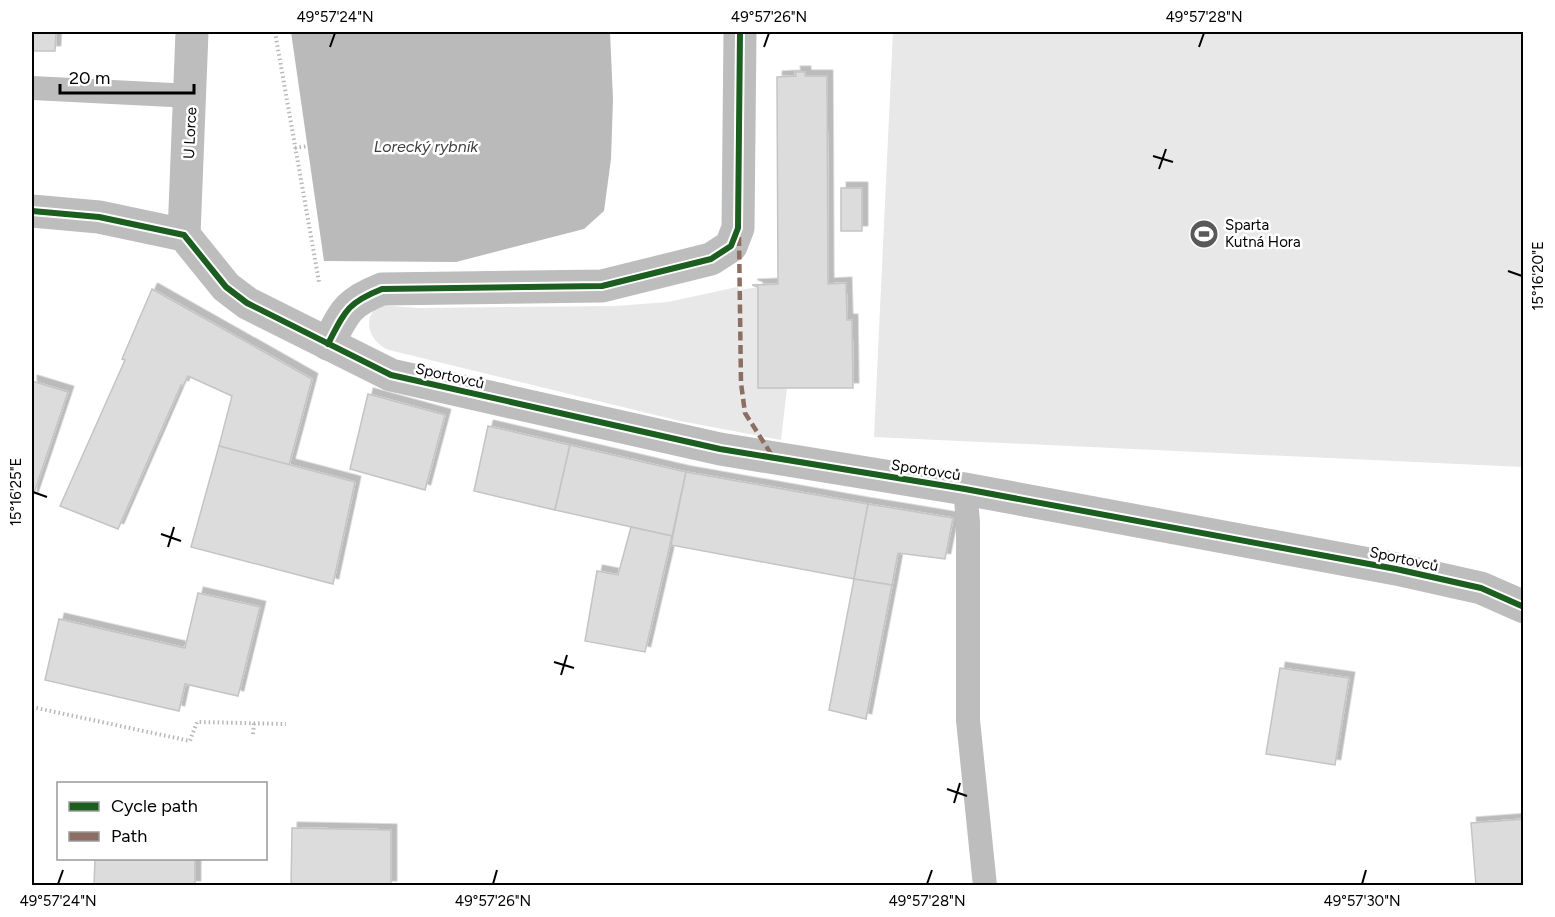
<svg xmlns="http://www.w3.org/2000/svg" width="1555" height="917" viewBox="0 0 1555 917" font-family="Figtree,sans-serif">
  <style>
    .green { fill: #e8e8e8 }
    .water { fill: #bababa }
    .building { fill: #dcdcdc; stroke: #c4c4c4; stroke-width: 1.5; filter: url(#shadow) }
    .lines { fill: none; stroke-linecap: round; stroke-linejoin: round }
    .path { stroke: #b8b8b8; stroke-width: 4; stroke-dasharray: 1.5 3; stroke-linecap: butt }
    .lane { stroke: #bdbdbd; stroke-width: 24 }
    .street { stroke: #bdbdbd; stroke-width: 33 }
    .quiet { stroke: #8d6e63; stroke-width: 4.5; stroke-dasharray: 9 4.5; stroke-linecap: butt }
    .cycleway-casing { stroke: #fff; stroke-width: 10 }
    .cycleway { stroke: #1b5e20; stroke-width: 6 }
    .ticks { fill: none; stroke: #000; stroke-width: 2 }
    .labels { text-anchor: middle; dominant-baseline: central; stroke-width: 5; stroke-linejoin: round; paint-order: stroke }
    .street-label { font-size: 15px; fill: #000; stroke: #fff }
    .poi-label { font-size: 15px; fill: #000; stroke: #fff; text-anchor: start }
    .water-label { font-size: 16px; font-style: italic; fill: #3e3e3e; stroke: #fff }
    .neatline { fill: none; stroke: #000; stroke-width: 2 }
    .ticks-label { font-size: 15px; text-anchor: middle; fill: #000 }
  </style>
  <defs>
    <filter id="shadow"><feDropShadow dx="5.5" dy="-5.5" stdDeviation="0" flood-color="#0004"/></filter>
  </defs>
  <rect width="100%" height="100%" fill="#fff"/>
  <g class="green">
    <path d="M893 32H1523V467L874 437Z"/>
    <path d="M737 287 740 290 758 287V388H787L781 440 680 421 389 350C371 343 360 320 379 305L418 308 616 306 668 302Z"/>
  </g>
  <path class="water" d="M291 32H610L613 99 611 159 604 211 584 229 456 262 324 261Z"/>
  <g class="building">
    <path d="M32 32H56L55 51H32Z"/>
    <path d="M795 72H805V76H827L828 284 846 283 847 320H852L853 388H758V287L752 285 778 284 777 77 796 76Z"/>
    <rect x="841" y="188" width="21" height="43"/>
    <path d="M152 289 312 379 289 465 219 446 232 396 188 376 183 386 181 385 118 529 60 506 125 360 122 359Z"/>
    <path d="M32 381 68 392 32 499Z"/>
    <path d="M368 394 445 415 425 490 350 469Z"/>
    <path d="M488 426 570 445 555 510 474 491Z"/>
    <path d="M570 445 686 472 672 536 555 510Z"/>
    <path d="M219 446 355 482 333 584 191 547Z"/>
    <path d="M686 472 868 504 854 579 671 545Z"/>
    <path d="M868 504 953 518 945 559 898 553 892 585 854 579Z"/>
    <path d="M631 527 672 536 645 652 585 641 597 571 618 575Z"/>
    <path d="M854 579 892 585 866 719 829 710Z"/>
    <path d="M198 593 260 607 238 696 185 684 179 711 45 680 59 619 185 648Z"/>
    <path d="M1280 668 1349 678 1335 765 1266 754Z"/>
    <path d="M1524 819V886H1476L1471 823Z"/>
    <path d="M292 828 391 830V886H291Z"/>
    <path d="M95 858H195V886H94Z"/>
  </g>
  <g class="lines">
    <g class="path">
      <path d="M275 32 319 282"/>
      <path d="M295 148 308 146"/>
      <path d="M32 707 190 741 197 722 286 724"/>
      <path d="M253 734 254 723"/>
    </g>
    <g class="lane">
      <path d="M32 88 192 96"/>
      <path d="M965 489 968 522V720L985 886"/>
    </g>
    <g class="street">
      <path d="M32 211 99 217 184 235 226 287 247 303 391 375 720 449 965 489 1396 569 1481 588 1524 607"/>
      <path d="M184 235 192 32"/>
      <path d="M328 344C345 311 347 303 382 289L602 286 711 259 731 246 738 228 740 32"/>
    </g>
    <path class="quiet" d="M739 237 741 383 745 413 773 457"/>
    <g class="cycleway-casing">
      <g id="cycleway">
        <path d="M32 211 99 217 184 235 226 287 247 303 391 375 720 449 965 489 1396 569 1481 588 1524 607"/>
        <path d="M328 344C345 311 347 303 382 289L602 286 711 259 731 246 738 228 740 32"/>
      </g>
    </g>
    <use href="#cycleway" class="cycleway"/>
  </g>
  <path class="ticks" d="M330 47 335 33M764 47 769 33M1199 47 1204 33M1153 156 1173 162M1159 169 1166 149M1508 271 1522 276M33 492 47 497M161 534 181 541M168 547 174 527M554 662 574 668M561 675 567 655M947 789 967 796M954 803 960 783M58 884 63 870M493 884 497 870M927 884 932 870M1362 884 1366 870"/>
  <defs>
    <g id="stadium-disc" transform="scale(1.5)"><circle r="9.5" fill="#595959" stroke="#fff"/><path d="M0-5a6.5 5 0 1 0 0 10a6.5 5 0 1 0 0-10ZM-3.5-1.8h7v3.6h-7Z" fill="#fff"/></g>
  </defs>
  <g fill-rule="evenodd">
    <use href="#stadium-disc" x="1204" y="234"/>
  </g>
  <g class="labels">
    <g class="street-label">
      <text transform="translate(190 133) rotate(-87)">U Lorce</text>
      <text transform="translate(450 376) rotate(13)">Sportovců</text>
      <text transform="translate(926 470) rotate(9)">Sportovců</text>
      <text transform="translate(1404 559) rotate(12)">Sportovců</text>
    </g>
    <g class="poi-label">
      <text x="1225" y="225">Sparta<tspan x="1225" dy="17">Kutná Hora</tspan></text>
    </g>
    <g class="water-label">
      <text x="426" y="146">Lorecký rybník</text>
    </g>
  </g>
  <rect width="1555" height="917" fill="none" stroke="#ffffff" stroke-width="66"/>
  <rect x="57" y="782" width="210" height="78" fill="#ffffff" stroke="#999999" stroke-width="1.5"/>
  <rect x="69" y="802" width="30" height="9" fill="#1b5e20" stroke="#999999" stroke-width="1.5"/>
  <text x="111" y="812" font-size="18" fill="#000000">Cycle path</text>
  <rect x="69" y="832" width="30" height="9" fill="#8d6e63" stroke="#999999" stroke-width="1.5"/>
  <text x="111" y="842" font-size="18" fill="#000000">Path</text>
  <path d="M60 84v9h134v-9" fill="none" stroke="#000000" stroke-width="3"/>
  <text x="69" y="84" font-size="18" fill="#000000" stroke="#ffffff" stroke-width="4.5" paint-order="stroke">20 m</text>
  <rect x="33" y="33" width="1489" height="851" class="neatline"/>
  <g class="ticks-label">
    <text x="335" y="22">49°57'24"N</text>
    <text x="769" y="22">49°57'26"N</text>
    <text x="1204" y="22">49°57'28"N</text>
    <text transform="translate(1538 276) rotate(-90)" y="5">15°16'20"E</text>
    <text transform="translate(16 492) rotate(-90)" y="5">15°16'25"E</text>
    <text x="58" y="906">49°57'24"N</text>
    <text x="493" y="906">49°57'26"N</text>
    <text x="927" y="906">49°57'28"N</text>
    <text x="1362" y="906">49°57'30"N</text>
  </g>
</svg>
